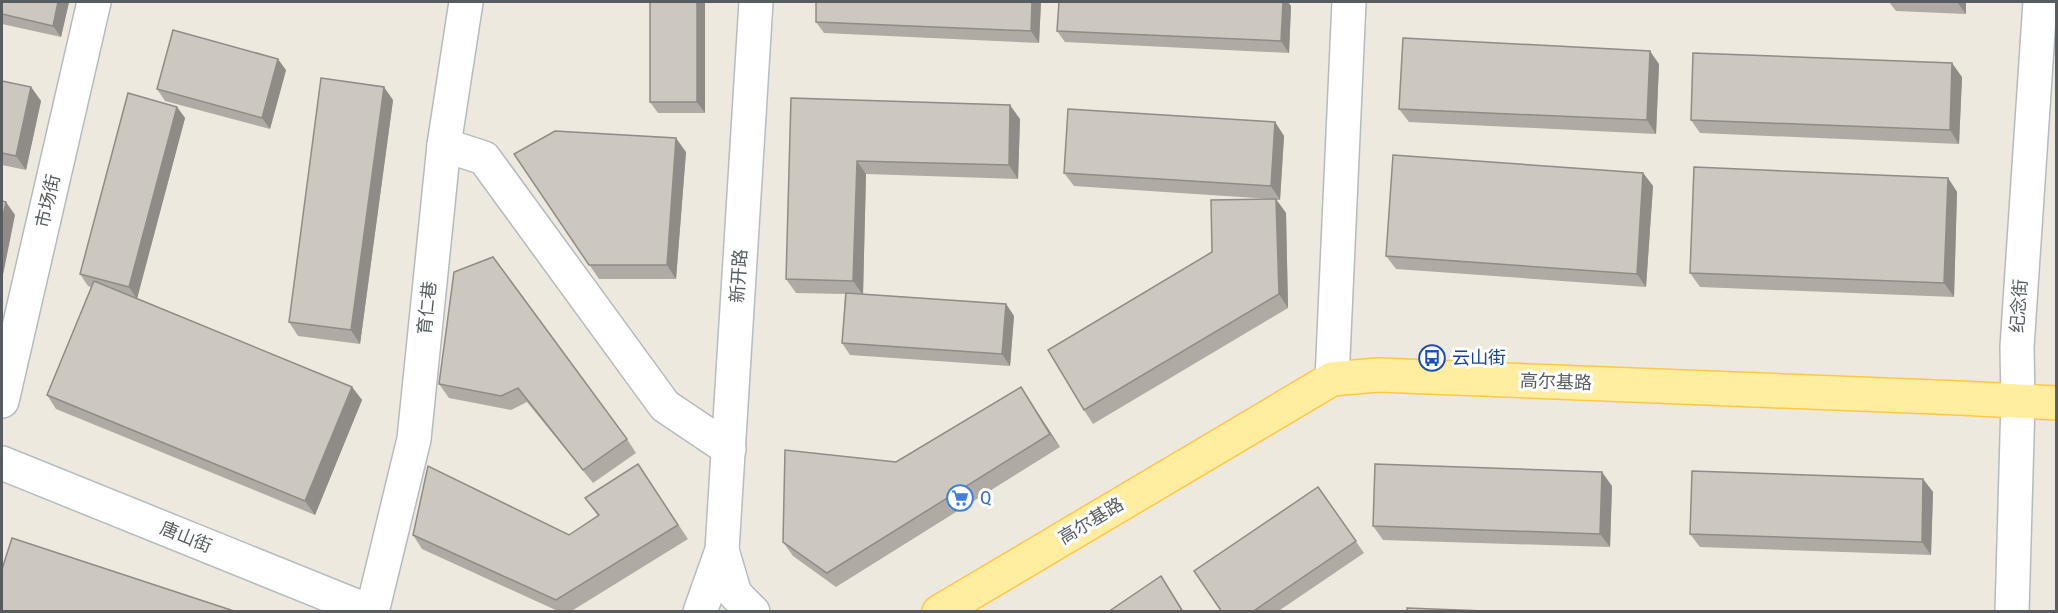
<svg xmlns="http://www.w3.org/2000/svg" width="2058" height="613" viewBox="0 0 2058 613" font-family="'Fira Sans Condensed','Noto Sans SC',sans-serif">
  <style>
    .lines { fill: none; stroke-linecap: round; stroke-linejoin: round }
    .street-casing { stroke: #b6babf; stroke-width: 36 }
    .secondary-casing { stroke: #b7bbc2; stroke-width: 36 }
    .primary-casing { stroke: #ffc744; stroke-width: 36 }
    .street { stroke: #fff; stroke-width: 33 }
    .secondary { stroke: #fff; stroke-width: 33 }
    .primary { stroke: #ffeea0; stroke-width: 33 }
    .wall { fill: #afaba4 }
    .shaded-wall { fill: #8f8b86 }
    .building { fill: #ccc7bf; stroke: #8f8b86; stroke-width: 1.5 }
    .labels { text-anchor: middle; dominant-baseline: central; stroke-width: 6; stroke-linejoin: round; paint-order: stroke }
    .street-label { font-size: 18px; fill: #575c61; stroke: #fff }
    .transit-label { font-size: 18px; fill: #164399; stroke: #fff; text-anchor: start }
    .shop-label { font-size: 18px; fill: #366cbe; stroke: #fff; text-anchor: start }
  </style>
  <rect width="100%" height="100%" fill="#ede9de"/>
  <g class="lines">
    <g class="street-casing">
      <g id="street">
        <path d="M444 145 484 158 665 406 729 449"/>
        <path d="M1332 379 1349 2"/>
        <path d="M2 401 94 2"/>
        <path d="M372 612 414 439 444 145 466 2"/>
        <path d="M2012 612 2018 402 2017 347 2040 2"/>
      </g>
    </g>
    <g class="secondary-casing">
      <g id="secondary">
        <path d="M2 463 371 612"/>
        <path d="M722 550 735 594 753 612"/>
        <path d="M700 612 722 550 756 2"/>
      </g>
    </g>
    <g class="primary-casing">
      <path id="primary" d="M939 612 1332 379 1378 375 1960 398 2056 403"/>
    </g>
    <use href="#street" class="street"/>
    <use href="#secondary" class="secondary"/>
    <use href="#primary" class="primary"/>
  </g>
  <g class="wall">
    <path d="M2 2H69L61 37 2 24Z"/>
    <path d="M650 2 705 113H658L650 102Z"/>
    <path d="M1041 2 1039 43 824 33 816 22Z"/>
    <path d="M1889 2H1966V14L1896 11Z"/>
    <path d="M1291 6 1289 53 1065 42 1057 31Z"/>
    <path d="M1659 64 1656 134 1409 122 1399 109Z"/>
    <path d="M286 70 270 129 165 101 157 89Z"/>
    <path d="M1962 77 1959 144 1700 133 1691 120Z"/>
    <path d="M2 81 31 87 41 101 26 170 2 165Z"/>
    <path d="M791 98 1020 119 1018 179 866 174 863 294 1006 304 1014 316 1010 366 850 355 842 343 845 294 796 293 786 279Z"/>
    <path d="M393 100 360 344 298 336 289 322Z"/>
    <path d="M177 107 185 118 137 298 352 387 362 400 315 515 56 409 47 395 91 287 88 286 80 274Z"/>
    <path d="M1275 122 1284 136 1280 200H1276L1286 213 1288 308 1093 424 1084 410 1212 252 1271 199 1074 186 1064 173Z"/>
    <path d="M686 152 676 279H599L514 154Z"/>
    <path d="M1643 173 1653 186 1646 287 1396 269 1386 256Z"/>
    <path d="M1948 178 1957 192 1954 297 1700 287 1690 273Z"/>
    <path d="M454 272 627 439 636 453 593 483 527 402 511 410 449 398 439 384Z"/>
    <path d="M1021 387 1060 447 836 587 793 556 783 542 896 462Z"/>
    <path d="M638 464 688 539 570 612H560L422 549 413 535H569L598 516 585 498Z"/>
    <path d="M1923 479 1933 492 1931 555 1700 547 1690 534Z"/>
    <path d="M1612 486 1610 547 1383 540 1373 526Z"/>
    <path d="M1318 487 1364 553 1277 612H1222Z"/>
  </g>
  <g class="shaded-wall">
    <path d="M58 2H69L61 37 53 26Z"/>
    <path d="M697 2H705V113L697 102Z"/>
    <path d="M1032 2H1041L1039 43 1031 31Z"/>
    <path d="M1283 2H1288L1291 6 1289 53 1281 41Z"/>
    <path d="M1957 2H1966V14Z"/>
    <path d="M1650 51 1659 64 1656 134 1647 120Z"/>
    <path d="M278 59 286 70 270 129 262 118Z"/>
    <path d="M1952 63 1962 77 1959 144 1950 130Z"/>
    <path d="M31 87 41 101 26 170 16 156Z"/>
    <path d="M384 87 393 100 360 344 351 330Z"/>
    <path d="M1010 105 1020 119 1018 179 1009 165Z"/>
    <path d="M177 107 185 118 137 299 129 287Z"/>
    <path d="M1275 122 1284 136 1280 200 1271 186Z"/>
    <path d="M676 138 686 152 676 279 667 265Z"/>
    <path d="M857 161 866 174 863 295 853 281Z"/>
    <path d="M1643 173 1653 186 1646 287 1637 274Z"/>
    <path d="M1948 178 1957 192 1954 297 1944 283Z"/>
    <path d="M1276 199 1286 213 1288 308 1279 294Z"/>
    <path d="M6 202 15 215 2 280V221Z"/>
    <path d="M1006 304 1014 316 1010 366 1002 354Z"/>
    <path d="M352 387 362 400 315 515 305 501Z"/>
    <path d="M1021 387 1030 401 1060 447 1050 434Z"/>
    <path d="M1602 472 1612 486 1610 547 1600 534Z"/>
    <path d="M1923 479 1933 492 1931 555 1922 542Z"/>
    <path d="M1161 576 1170 590 1184 612H1183Z"/>
  </g>
  <g class="building">
    <path d="M2 2H58L53 26 2 14Z"/>
    <rect x="650" y="2" width="47" height="100"/>
    <path d="M816 2H1032L1031 31 816 22Z"/>
    <path d="M1059 2H1283L1281 41 1057 31Z"/>
    <path d="M173 30 278 59 262 118 157 89Z"/>
    <path d="M1403 38 1650 51 1647 120 1399 109Z"/>
    <path d="M1693 53 1952 63 1950 130 1691 120Z"/>
    <path d="M321 78 384 87 351 330 289 322Z"/>
    <path d="M2 81 31 87 16 156 2 153Z"/>
    <path d="M128 93 177 107 129 287 80 274Z"/>
    <path d="M791 98 1010 105 1009 165 857 161 853 281 786 279Z"/>
    <path d="M1068 109 1275 122 1271 186 1064 173Z"/>
    <path d="M555 131 676 138 667 265H589L514 154Z"/>
    <path d="M1393 155 1643 173 1637 274 1386 256Z"/>
    <path d="M1694 167 1948 178 1944 283 1690 273Z"/>
    <path d="M1276 199 1279 294 1084 410 1048 350 1212 252 1211 200Z"/>
    <path d="M2 201 6 202 2 221Z"/>
    <path d="M493 257 627 439 583 470 518 388 501 396 439 384 454 272Z"/>
    <path d="M94 281 352 387 305 501 47 395Z"/>
    <path d="M846 293 1006 304 1002 354 842 343Z"/>
    <path d="M1021 387 1050 434 827 573 783 542 785 450 896 462Z"/>
    <path d="M638 464 678 525 556 600 413 535 428 466 569 535 599 515 585 498Z"/>
    <path d="M1375 464 1602 472 1600 534 1373 526Z"/>
    <path d="M1692 471 1923 479 1922 542 1690 534Z"/>
    <path d="M1318 487 1356 541 1252 612H1222L1194 571Z"/>
    <path d="M12 538 237 612H2V569Z"/>
    <path d="M1161 576 1183 612H1108Z"/>
    <path d="M1407 608 1512 612H1407Z"/>
  </g>
  <defs>
    <g id="bus-ring" transform="scale(1.35)"><circle r="9.5" fill="#fff" stroke="#1a4fb4" stroke-width="1.5"/><path d="M-5-6H5V4H4V6H2V4H-2V6H-4V4H-5ZM-3.5-4V0h7V-4ZM-3.5 1.2v1.5H-2V1.2ZM2 1.2v1.5H3.5V1.2Z" fill="#1a4fb4"/></g>
    <g id="supermarket-ring" transform="scale(1.35)"><circle r="9.5" fill="#fff" stroke="#3f7fe0" stroke-width="1.5"/><path d="M-6-5.5h2.5l.6 2H6L4.5 2H-2.5L-4.4-4H-6ZM-1.5 3.2a1.3 1.3 0 1 0 .1 0ZM3 3.2a1.3 1.3 0 1 0 .1 0Z" fill="#3f7fe0"/></g>
  </defs>
  <g fill-rule="evenodd">
    <use href="#bus-ring" x="1432" y="358"/>
    <use href="#supermarket-ring" x="960" y="498"/>
  </g>
  <g class="labels">
    <g class="street-label">
      <text transform="translate(48 201) rotate(-77)">市场街</text>
      <text transform="translate(739 276) rotate(-86)">新开路</text>
      <text transform="translate(2019 306) rotate(-86)">纪念街</text>
      <text transform="translate(427 308) rotate(-84)">育仁巷</text>
      <text transform="translate(1556 382) rotate(2)">高尔基路</text>
      <text transform="translate(1091 521) rotate(-31)">高尔基路</text>
      <text transform="translate(186 537) rotate(22)">唐山街</text>
    </g>
    <g class="transit-label">
      <text x="1452" y="358">云山街</text>
    </g>
    <g class="shop-label">
      <text x="980" y="498">Q</text>
    </g>
  </g>
  <rect width="2058" height="613" fill="none" stroke="#575c61" stroke-width="6"/>
</svg>
